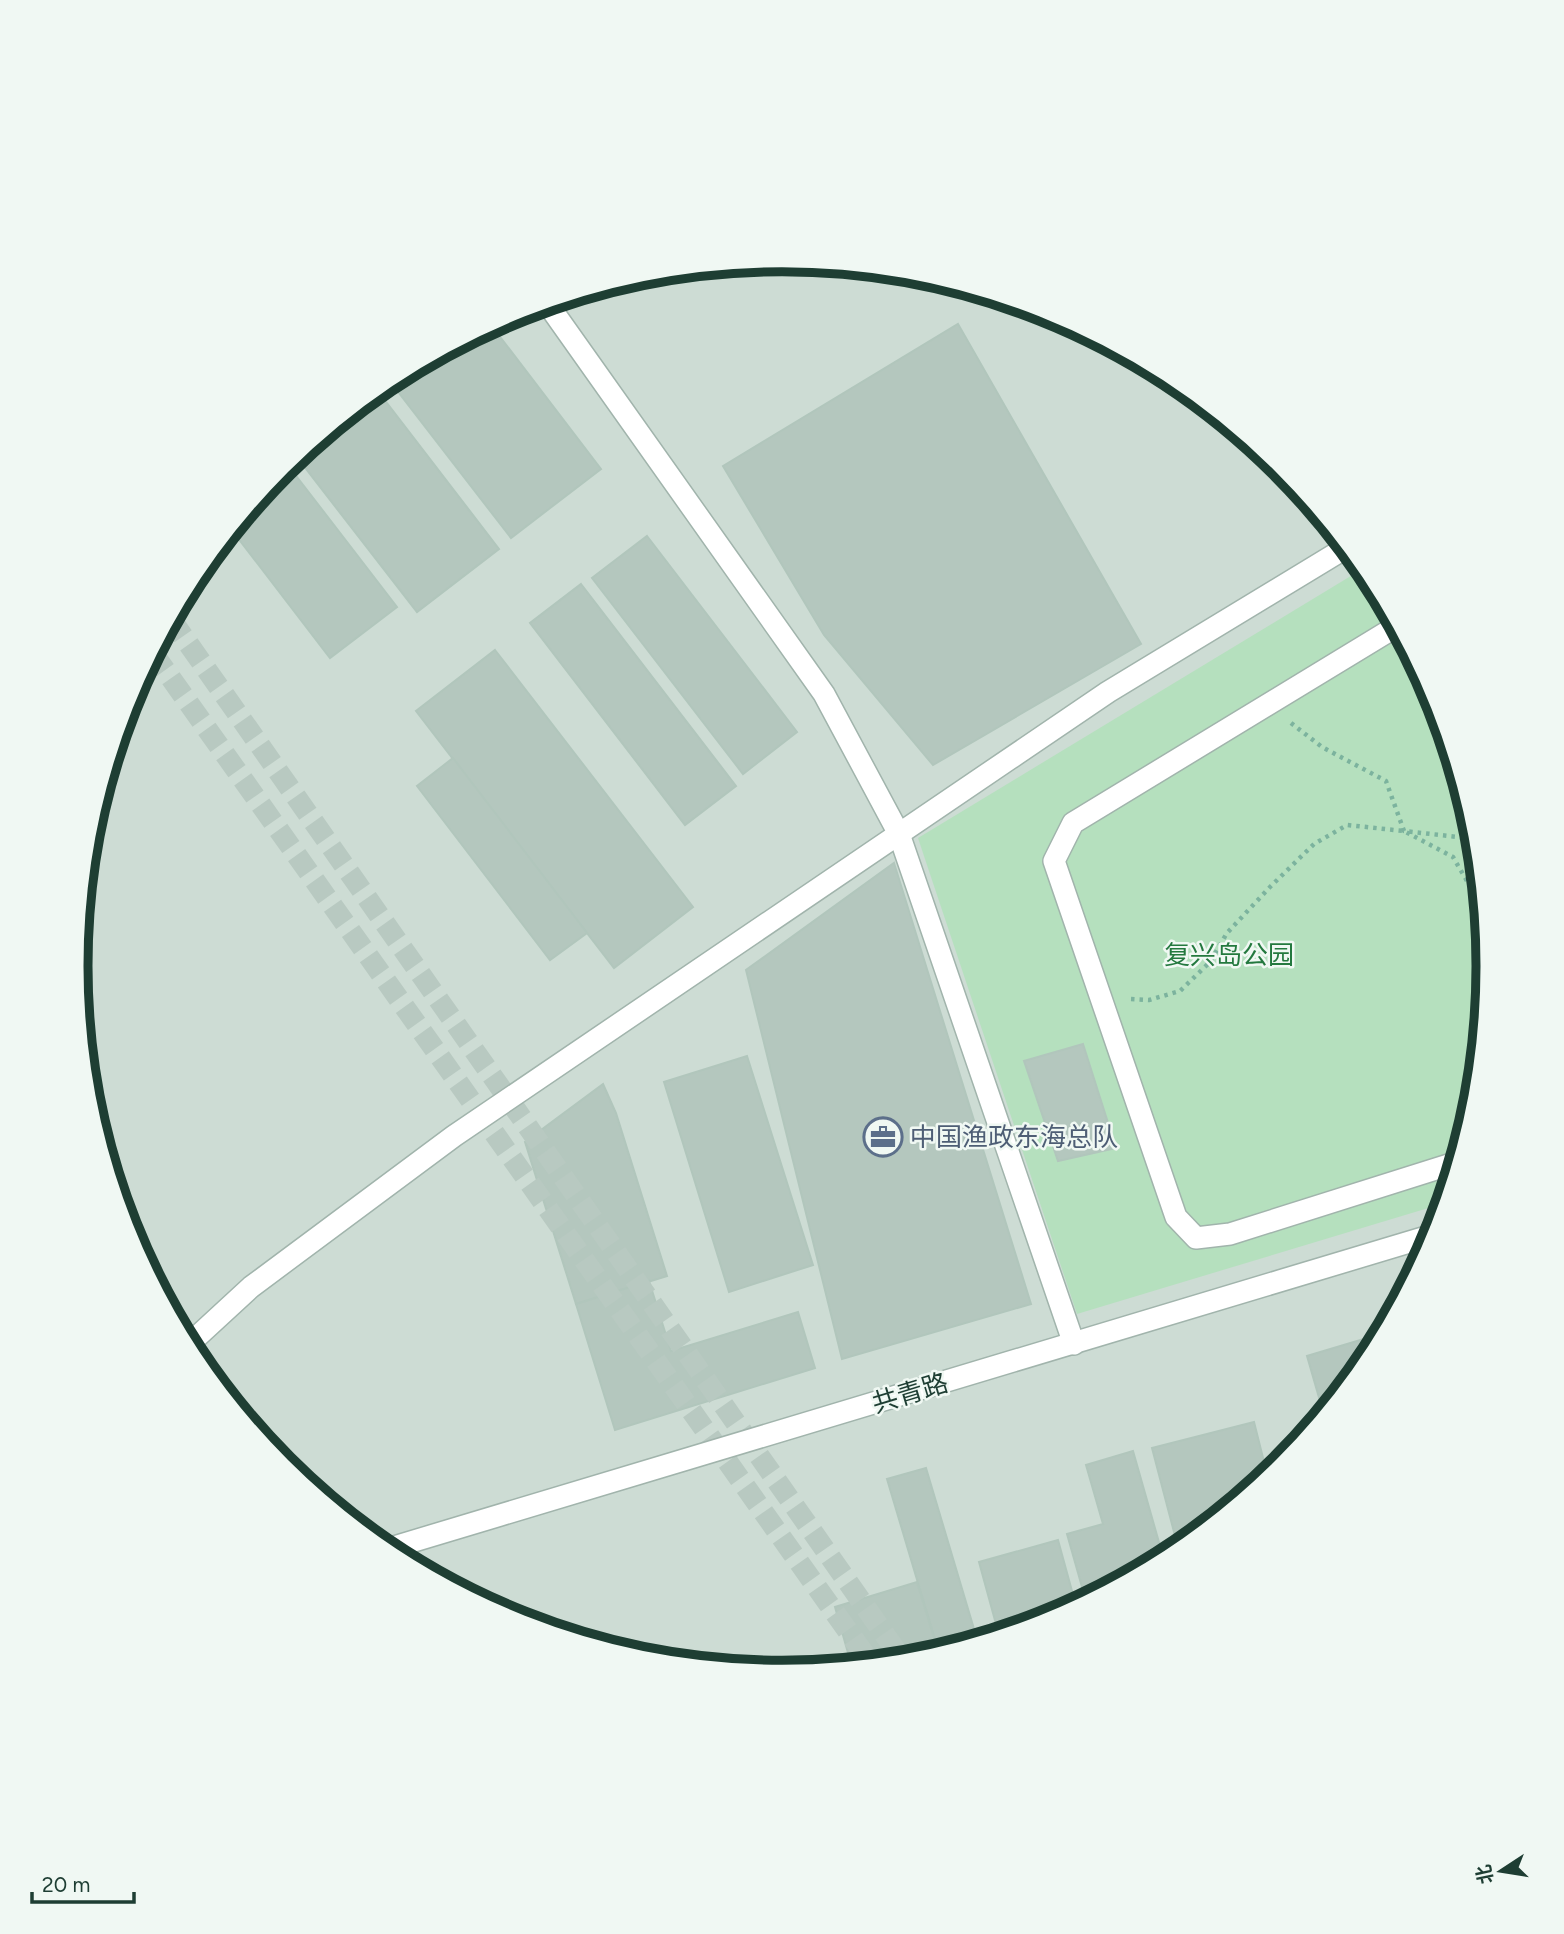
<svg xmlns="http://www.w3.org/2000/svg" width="1564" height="1934" viewBox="0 0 1564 1934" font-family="Figtree,'Noto Sans SC',sans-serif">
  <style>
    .built { fill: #cddcd4 }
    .green { fill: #b5e0be }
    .building { fill: #b4c7be; stroke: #b1c6bc; stroke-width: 2 }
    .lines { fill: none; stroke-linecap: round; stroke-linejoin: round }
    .major-tunnel { stroke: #b8c9c1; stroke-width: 21; stroke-dasharray: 21 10; stroke-linecap: butt }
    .minor-casing { stroke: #a1b4ac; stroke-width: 24 }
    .path { stroke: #7cb39e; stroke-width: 4.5; stroke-dasharray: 3.5 5; stroke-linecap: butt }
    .minor { stroke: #fff; stroke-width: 21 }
    .labels { text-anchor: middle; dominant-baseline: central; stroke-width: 5; stroke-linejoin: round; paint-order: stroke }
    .park-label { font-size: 26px; fill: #24793f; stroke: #f0f8f3 }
    .service-label { font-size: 26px; fill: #4e5e75; stroke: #f0f8f3; text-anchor: start }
    .street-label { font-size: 26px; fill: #1e3e33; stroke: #f0f8f3 }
    .rim { fill: none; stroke: #1e3e33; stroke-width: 9 }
  </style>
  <rect width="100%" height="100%" fill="#dfece5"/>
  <circle class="built" cx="782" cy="967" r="704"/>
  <path class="green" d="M1364 568 1435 697 1475 830 1489 967 1475 1105 1445 1203 1077 1314 918 838Z"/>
  <g class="building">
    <path d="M958 324 1141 644 933 765 824 635 723 466Z"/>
    <path d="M491 325 601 469 511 538 389 380Z"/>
    <path d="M377 390 499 549 417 612 296 456Z"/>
    <path d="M287 464 397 607 330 658 231 529Z"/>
    <path d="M647 536 797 732 743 774 592 578Z"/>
    <path d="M581 584 736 786 685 825 530 623Z"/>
    <path d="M495 650 693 907 614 968 416 711Z"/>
    <path d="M453 758 587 933 550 960 417 786Z"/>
    <path d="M894 863 1031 1304 842 1359 746 970Z"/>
    <path d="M1083 1044 1116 1148 1058 1161 1024 1061Z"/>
    <path d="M747 1056 813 1265 729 1292 664 1082Z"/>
    <path d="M603 1084 616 1113 667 1276 576 1304 525 1142Z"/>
    <path d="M649 1281 671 1351 798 1312 815 1368 615 1430 576 1304Z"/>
    <path d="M1384 1333 1369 1360 1324 1415 1307 1356Z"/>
    <path d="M1254 1422 1268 1478 1179 1551 1152 1448Z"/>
    <path d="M1133 1451 1164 1560 1120 1584 1084 1594 1067 1534 1103 1524 1086 1465Z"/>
    <path d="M926 1468 977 1639 938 1650 887 1479Z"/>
    <path d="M1058 1540 1075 1602 996 1624 979 1562Z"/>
    <path d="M917 1582 939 1654 919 1660 852 1667 835 1607Z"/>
    <path d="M842 1659 844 1668 800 1672Z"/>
  </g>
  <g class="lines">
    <g class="major-tunnel">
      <path d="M171 619 904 1662"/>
      <path d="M153 653 872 1665"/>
    </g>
    <g class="minor-casing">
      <g id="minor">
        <path d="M547 303 824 694 899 834 1074 1344"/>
        <path d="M1397 626 1073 823 1054 861 1176 1217 1196 1238 1230 1234 1458 1162"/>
        <path d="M187 1346 251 1287 454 1136 1108 692 1347 547"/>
        <path d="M384 1550 1436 1234"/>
      </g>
    </g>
    <g class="path">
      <path d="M1291 723 1322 747 1386 781 1404 831 1476 839"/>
      <path d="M1131 999 1149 1000 1180 991 1210 962 1227 933 1270 887 1314 844 1347 825 1404 831 1453 857 1481 905 1487 982"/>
    </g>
    <use href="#minor" class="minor"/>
  </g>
  <defs>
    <g id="office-ring" transform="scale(2.0125)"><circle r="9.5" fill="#f0f8f3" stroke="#5c6f8a" stroke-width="1.5"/><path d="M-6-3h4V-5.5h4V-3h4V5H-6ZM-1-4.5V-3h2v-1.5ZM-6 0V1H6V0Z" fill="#5c6f8a"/></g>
  </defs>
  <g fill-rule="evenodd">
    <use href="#office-ring" x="883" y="1137"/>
  </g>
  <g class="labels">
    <g class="park-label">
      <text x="1229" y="955">复兴岛公园</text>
    </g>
    <g class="service-label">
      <text x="910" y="1137">中国渔政东海总队</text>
    </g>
    <g class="street-label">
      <text transform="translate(910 1393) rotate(-17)">共青路</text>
    </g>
  </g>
  <path d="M0 0H1564V1934H0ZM88 966a694 694 0 1 1 1388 0a694 694 0 1 1-1388 0Z" fill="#f0f8f3" fill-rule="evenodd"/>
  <path class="rim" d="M88 966a694 694 0 1 1 1388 0a694 694 0 1 1-1388 0Z"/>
  <g transform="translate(1501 1871) rotate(258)" stroke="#f0f8f3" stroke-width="5" paint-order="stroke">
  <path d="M0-5L12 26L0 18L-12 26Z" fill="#1e3e33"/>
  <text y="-10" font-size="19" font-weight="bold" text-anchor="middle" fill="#1e3e33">北</text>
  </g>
  <path d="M32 1892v10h102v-10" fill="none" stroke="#1e3e33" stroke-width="3.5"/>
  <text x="42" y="1892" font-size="21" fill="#1e3e33" stroke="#f0f8f3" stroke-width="5" paint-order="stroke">20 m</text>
</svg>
